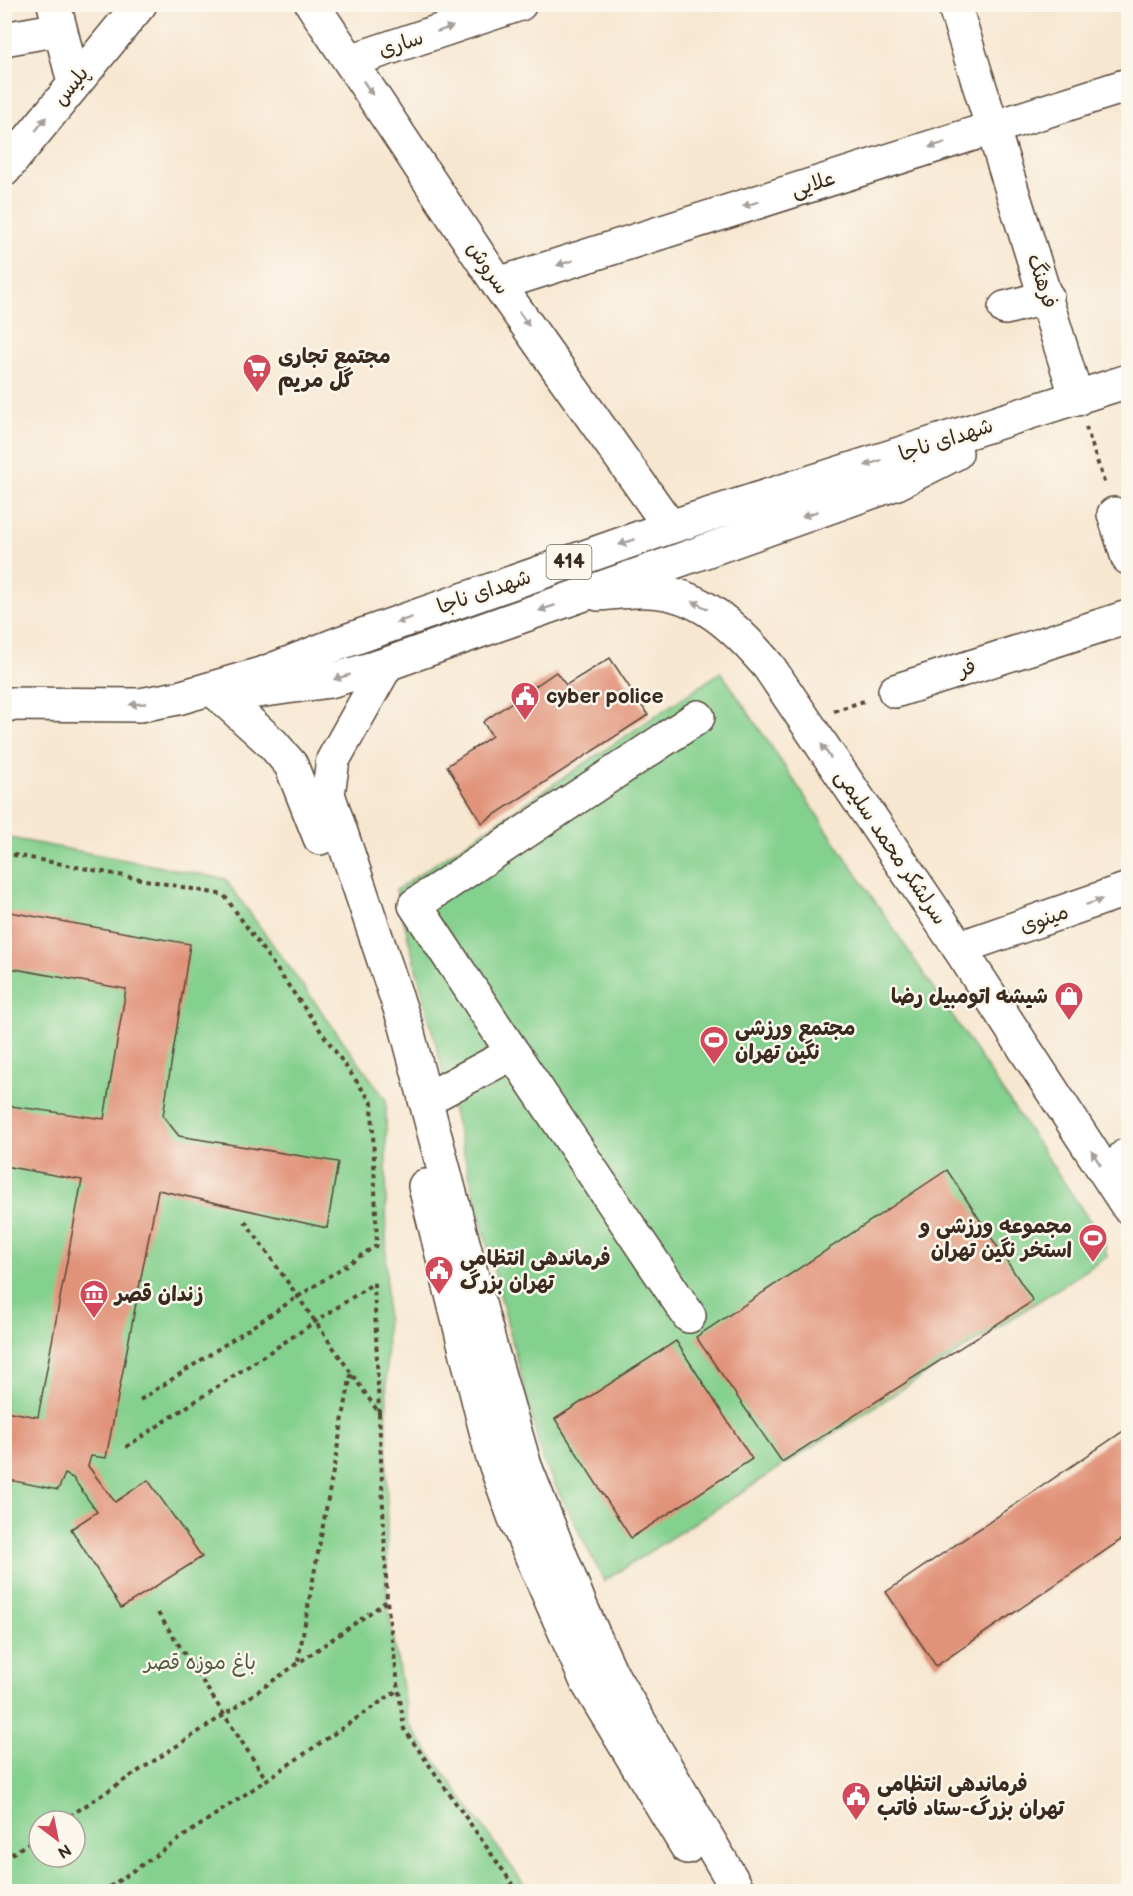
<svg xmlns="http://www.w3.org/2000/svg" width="1133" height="1896" viewBox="0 0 1133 1896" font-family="'Balsamiq Sans','Playpen Sans Arabic',sans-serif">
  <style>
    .park { fill: #84d08e; stroke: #607d56; stroke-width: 1.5; fill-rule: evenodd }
    .building { fill: #e19379 }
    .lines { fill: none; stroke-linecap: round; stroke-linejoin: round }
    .minor-casing { stroke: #574639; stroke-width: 36 }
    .major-casing { stroke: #574639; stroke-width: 36 }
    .path { stroke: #574639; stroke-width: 4; stroke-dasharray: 4.5 4.5; stroke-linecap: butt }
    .minor { stroke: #fff; stroke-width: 33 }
    .major { stroke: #fff; stroke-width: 33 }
    .oneway { fill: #a79f9a }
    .labels { text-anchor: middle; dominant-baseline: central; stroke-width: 5; stroke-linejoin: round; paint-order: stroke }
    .shield { fill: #fbf7ec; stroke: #75685c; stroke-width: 1.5 }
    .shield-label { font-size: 20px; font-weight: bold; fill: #3b2a1e }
    .street-label { font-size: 21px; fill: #3b2a1e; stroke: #fbf7ec }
    .poi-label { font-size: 21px; font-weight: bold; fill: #3b2a1e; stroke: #fbf7ec; text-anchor: start }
    .park-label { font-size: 21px; fill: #515c40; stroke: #fbf7ec }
  </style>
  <rect width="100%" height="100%" fill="#fbf7ec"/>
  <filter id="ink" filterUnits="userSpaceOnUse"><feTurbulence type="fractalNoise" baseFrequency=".0167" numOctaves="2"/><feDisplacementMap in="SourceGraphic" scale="12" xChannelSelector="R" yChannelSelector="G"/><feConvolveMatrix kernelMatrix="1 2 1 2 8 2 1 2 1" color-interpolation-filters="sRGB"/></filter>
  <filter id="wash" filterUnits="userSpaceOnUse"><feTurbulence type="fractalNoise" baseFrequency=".008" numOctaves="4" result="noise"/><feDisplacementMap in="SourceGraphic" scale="24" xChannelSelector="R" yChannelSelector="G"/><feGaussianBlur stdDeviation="1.35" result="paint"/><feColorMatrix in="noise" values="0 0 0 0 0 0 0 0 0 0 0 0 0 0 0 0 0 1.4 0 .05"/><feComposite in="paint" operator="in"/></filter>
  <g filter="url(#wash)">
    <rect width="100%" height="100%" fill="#f7e7d1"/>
    <g class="park">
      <path d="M721 672 1104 1242 1107 1257 604 1581 543 1461 396 890Z"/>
      <path d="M4 837 225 879 386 1100 387 1601 408 1723 529 1891H5ZM39 1821H75V1857H39Z"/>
    </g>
    <g id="blocks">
      <g class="building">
        <path d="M610 658 648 715 482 823 447 766 492 736 483 722 556 672 566 685Z"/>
        <path d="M4 911 190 944 163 1116 179 1136 338 1162 327 1228 158 1190 106 1458 91 1456 88 1466 115 1502 148 1480 202 1557 121 1608 71 1529 97 1512 73 1478 65 1474 58 1490 4 1479V1411L38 1417 82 1180 4 1166V1105L104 1119 126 989 4 967Z"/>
        <path d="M947 1170 1033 1301 782 1462 696 1337Z"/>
        <path d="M676 1341 752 1459 631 1538 555 1419Z"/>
        <path d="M1128 1428V1535L936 1666 886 1592Z"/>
      </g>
    </g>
  </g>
  <g filter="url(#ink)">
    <use href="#blocks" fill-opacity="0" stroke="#574639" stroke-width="1.5"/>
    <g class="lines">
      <g class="minor-casing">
        <g id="minor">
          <path d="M54 4 74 83"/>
          <path d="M312 4 498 284 670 527"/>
          <path d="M954 4 1077 399"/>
          <path d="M4 39 60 29"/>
          <path d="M350 61 520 4"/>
          <path d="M498 284 1128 85"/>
          <path d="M1005 308 1047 297"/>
          <path d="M1114 514 1128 558"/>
          <path d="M598 594C614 593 632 590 648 591 700 592 738 630 769 667L959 948 1128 1207"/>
          <path d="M387 664 333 760 328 794 406 1026 490 1345 525 1466 581 1607 611 1673 739 1892"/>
          <path d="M895 691 1128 617"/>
          <path d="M218 694 273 744 291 765 320 838"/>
          <path d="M959 948 1128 889"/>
          <path d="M513 1053 415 905 698 717"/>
          <path d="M425 1100 513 1053 689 1316"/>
          <path d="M1125 1156 1128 1155"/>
          <path d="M425 1186 492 1455 514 1516 587 1682 687 1847"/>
        </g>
      </g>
      <g class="major-casing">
        <g id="major">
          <path d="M4 170 140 4"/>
          <path d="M251 692 330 681 387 664 897 483 956 453"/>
          <path d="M4 704 140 705 178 698 264 673 340 643 670 527 1128 381"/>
        </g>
      </g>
      <g class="path">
        <path d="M1086 427 1105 485"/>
        <path d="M834 711 867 700"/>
        <path d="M4 853 224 895 372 1103 377 1245 137 1402"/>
        <path d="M245 1221 379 1413 374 1283"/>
        <path d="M379 1413 387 1601 404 1729 518 1892"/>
        <path d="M126 1447 374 1283"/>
        <path d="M158 1613 266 1779"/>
        <path d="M298 1661 351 1374"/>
        <path d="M62 1821 224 1715 387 1601"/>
        <path d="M4 1859 39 1836"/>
        <path d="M102 1892 398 1690"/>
      </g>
      <use href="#minor" class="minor"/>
      <use href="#major" class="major"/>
    </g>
    <defs><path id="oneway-solid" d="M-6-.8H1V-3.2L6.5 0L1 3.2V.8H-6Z" transform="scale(1.5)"/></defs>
    <g class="oneway">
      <use href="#oneway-solid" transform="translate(445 29) rotate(-18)"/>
      <use href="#oneway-solid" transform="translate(368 88) rotate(56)"/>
      <use href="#oneway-solid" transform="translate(41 124) rotate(-52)"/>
      <use href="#oneway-solid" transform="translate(937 145) rotate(163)"/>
      <use href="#oneway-solid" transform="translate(751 204) rotate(163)"/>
      <use href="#oneway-solid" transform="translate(565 263) rotate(163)"/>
      <use href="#oneway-solid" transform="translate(524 319) rotate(55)"/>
      <use href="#oneway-solid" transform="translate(873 463) rotate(162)"/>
      <use href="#oneway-solid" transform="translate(810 514) rotate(160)"/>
      <use href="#oneway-solid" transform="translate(627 542) rotate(161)"/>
      <use href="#oneway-solid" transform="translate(700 605) rotate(-152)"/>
      <use href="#oneway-solid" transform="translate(547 608) rotate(161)"/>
      <use href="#oneway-solid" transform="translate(404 620) rotate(161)"/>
      <use href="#oneway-solid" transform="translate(342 677) rotate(164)"/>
      <use href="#oneway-solid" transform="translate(138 704) rotate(175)"/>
      <use href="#oneway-solid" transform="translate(826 751) rotate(-124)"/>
      <use href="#oneway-solid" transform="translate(1094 902) rotate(-19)"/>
      <use href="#oneway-solid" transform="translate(1096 1158) rotate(-123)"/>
    </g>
  </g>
  <defs>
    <g id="supermarket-pin" transform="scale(1.5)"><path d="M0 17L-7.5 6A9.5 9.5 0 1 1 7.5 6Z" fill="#d1495b" stroke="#fbf7ec"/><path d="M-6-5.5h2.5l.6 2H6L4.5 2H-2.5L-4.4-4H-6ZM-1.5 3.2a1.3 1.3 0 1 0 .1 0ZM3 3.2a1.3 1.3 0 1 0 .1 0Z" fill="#fff"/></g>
    <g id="civic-pin" transform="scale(1.5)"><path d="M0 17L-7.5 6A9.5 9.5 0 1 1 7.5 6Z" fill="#d1495b" stroke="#fbf7ec"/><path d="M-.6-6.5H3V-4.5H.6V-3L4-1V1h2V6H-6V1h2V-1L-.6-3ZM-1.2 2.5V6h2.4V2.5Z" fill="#fff"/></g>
    <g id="shop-pin" transform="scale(1.5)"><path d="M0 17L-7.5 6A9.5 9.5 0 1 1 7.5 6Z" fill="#d1495b" stroke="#fbf7ec"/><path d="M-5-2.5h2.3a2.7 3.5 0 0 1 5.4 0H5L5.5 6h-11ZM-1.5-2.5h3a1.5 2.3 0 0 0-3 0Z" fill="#fff"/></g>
    <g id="stadium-pin" transform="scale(1.5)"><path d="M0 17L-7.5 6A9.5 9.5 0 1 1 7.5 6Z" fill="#d1495b" stroke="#fbf7ec"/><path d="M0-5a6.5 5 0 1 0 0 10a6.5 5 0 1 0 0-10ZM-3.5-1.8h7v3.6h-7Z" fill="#fff"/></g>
    <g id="museum-pin" transform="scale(1.5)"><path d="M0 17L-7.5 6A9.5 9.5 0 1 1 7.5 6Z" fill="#d1495b" stroke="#fbf7ec"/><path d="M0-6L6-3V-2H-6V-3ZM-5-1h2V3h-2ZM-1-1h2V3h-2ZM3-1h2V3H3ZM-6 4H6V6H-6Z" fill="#fff"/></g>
  </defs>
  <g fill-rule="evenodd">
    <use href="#supermarket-pin" x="257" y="368"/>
    <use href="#civic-pin" x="525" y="696"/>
    <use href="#shop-pin" x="1069" y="996"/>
    <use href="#stadium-pin" x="714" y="1040"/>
    <use href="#stadium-pin" x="1093" y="1238"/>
    <use href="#civic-pin" x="439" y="1270"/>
    <use href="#museum-pin" x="94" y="1294"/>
    <use href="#civic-pin" x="856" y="1796"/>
  </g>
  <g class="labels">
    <rect class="shield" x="546.5" y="545" width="45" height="34" rx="4.5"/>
    <g class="shield-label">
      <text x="569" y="562">414</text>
    </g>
    <g class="street-label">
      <text transform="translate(401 44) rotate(-18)">ساری</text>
      <text transform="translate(71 86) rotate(-51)">پلیس</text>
      <text transform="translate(813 184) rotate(-17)">علایی</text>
      <text transform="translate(488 268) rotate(56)">سروش</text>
      <text transform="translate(1042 281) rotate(72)">فرهنگ</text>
      <text transform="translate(946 440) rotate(-18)">شهدای ناجا</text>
      <text transform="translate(484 592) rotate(-19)">شهدای ناجا</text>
      <text transform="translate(967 668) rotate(-18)">فر</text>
      <text transform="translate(891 847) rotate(56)">سرلشکر محمد سلیمی</text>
      <text transform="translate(1044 919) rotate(-19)">مینوی</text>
    </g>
    <g class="poi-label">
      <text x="278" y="356">مجتمع تجاری<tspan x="278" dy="24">گل مریم</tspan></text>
      <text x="546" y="696">cyber police</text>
      <text x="1048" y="996" text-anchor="end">شیشه اتومبیل رضا</text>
      <text x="735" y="1028">مجتمع ورزشی<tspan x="735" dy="24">نگین تهران</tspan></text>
      <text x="1072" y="1226" text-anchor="end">مجموعه ورزشی و<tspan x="1072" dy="24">استخر نگین تهران</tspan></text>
      <text x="460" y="1258">فرماندهی انتظامی<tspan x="460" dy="24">تهران بزرگ</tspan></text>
      <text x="115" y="1294">زندان قصر</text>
      <text x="877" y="1784">فرماندهی انتظامی<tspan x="877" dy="24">تهران بزرگ-ستاد فاتب</tspan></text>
    </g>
    <g class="park-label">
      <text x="200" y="1662">باغ موزه قصر</text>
    </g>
  </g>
  <rect width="1133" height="1896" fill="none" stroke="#fbf7ec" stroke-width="24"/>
  <g transform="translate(57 1839) rotate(148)"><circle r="28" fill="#fbf7ec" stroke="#aea59a" stroke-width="1.5"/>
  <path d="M0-4.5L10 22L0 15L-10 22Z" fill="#d1495b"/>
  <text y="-9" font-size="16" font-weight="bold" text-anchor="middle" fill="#3b2a1e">N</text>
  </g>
</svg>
